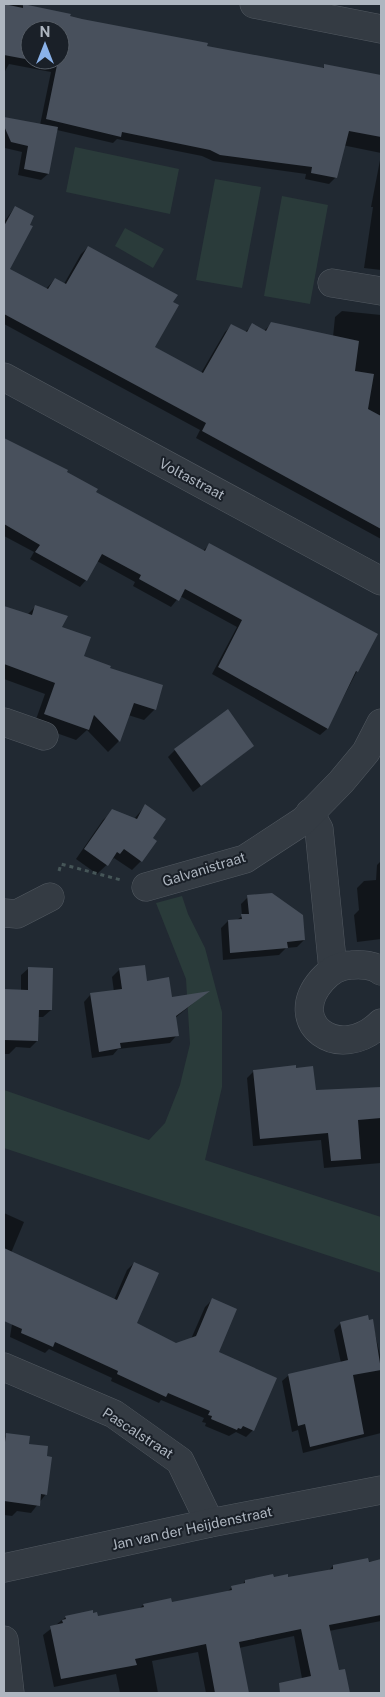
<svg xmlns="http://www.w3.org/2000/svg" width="385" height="1697" viewBox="0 0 385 1697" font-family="'Public Sans',sans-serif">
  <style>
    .green { fill: #2a3b3a }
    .shadow { fill: #0007; fill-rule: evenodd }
    .building { fill: #48505c; fill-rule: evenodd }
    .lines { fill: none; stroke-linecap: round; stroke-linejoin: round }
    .minor-casing { stroke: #525961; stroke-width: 29 }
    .path { stroke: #465658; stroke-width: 3; stroke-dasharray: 4 4; stroke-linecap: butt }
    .minor { stroke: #343b43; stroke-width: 28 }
    .labels { text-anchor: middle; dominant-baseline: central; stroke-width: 4; stroke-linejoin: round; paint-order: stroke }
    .street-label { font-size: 14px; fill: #aeb6c0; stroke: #1a2028 }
  </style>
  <rect width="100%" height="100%" fill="#212932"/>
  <g class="green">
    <path d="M75 147 179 169 170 214 66 192Z"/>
    <path d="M215 179 261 187 242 288 196 280Z"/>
    <path d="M282 196 328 205 310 304 264 296Z"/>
    <path d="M125 228 164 249 153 268 115 246Z"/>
    <path d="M182 896 188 914 205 948 222 1012V1087L205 1160 381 1217V1273L4 1148V1090L149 1140 165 1123 180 1085 190 1044 186 979 156 903Z"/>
  </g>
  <g class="shadow">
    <path d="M4 4H14L69 15V17L206 47 322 69 325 66 349 74 381 80V153L342 145 336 177 329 184 305 179 306 174 213 161 202 156 117 139 113 143 57 130 48 174 41 180 18 175 22 152 5 148 4 118 40 125 51 72 9 64 4 73ZM30 30H60V60H30Z"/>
    <path d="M381 155V270L364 268 373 207H371Z"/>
    <path d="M15 207 8 269 46 289 55 279 64 284 81 254 88 247 171 303 154 347 201 373 225 332 232 325 245 332 253 325 264 331 272 323 333 337 335 317 342 311 381 315V539L196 438 200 430 4 324V222Z"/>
    <path d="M4 444 65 473 94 492 203 551 209 545 357 671 327 729 320 735 212 674 237 627 180 596 171 607 133 586 135 582 97 561 86 580 80 587 30 559 34 552 4 536Z"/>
    <path d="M36 606 60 628 82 657 109 669 155 709 144 720 128 715 118 742 108 752 87 730 76 740 34 725 45 694 4 679V609L27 615Z"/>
    <path d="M253 746 193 792 168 757 175 750Z"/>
    <path d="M146 805 151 838 141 861 132 870 114 858 97 874 76 859 103 820 113 811 134 819Z"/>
    <path d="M381 861V939L357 942 354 915 359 910 357 888 364 881 376 880 377 865Z"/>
    <path d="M248 897 304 940 297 947 286 948 279 955 223 960 221 928 228 921 237 920 242 916 241 904Z"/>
    <path d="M29 968 51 1010 43 1017H38L37 1041 30 1048 16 1047 9 1054H4V990L21 991V975Z"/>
    <path d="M120 969 171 998 206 993 175 1018 177 1035 170 1043 118 1049 113 1055 92 1058 84 1002 91 994 114 992 112 977Z"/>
    <path d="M295 1069 314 1092 381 1089V1163L324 1168 321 1140 253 1146 247 1078 254 1071Z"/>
    <path d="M4 1213 24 1222 11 1253 114 1300 127 1270 134 1263 135 1323 176 1345 191 1339 205 1307 212 1300 217 1353 253 1430 246 1437 236 1432 229 1436 205 1426 206 1423 202 1422 204 1418 161 1400 159 1403 111 1381 112 1378 49 1349 45 1353 10 1337 16 1299 4 1324Z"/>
    <path d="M372 1321 381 1359V1433L303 1453 298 1430 292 1432 282 1381 289 1375 341 1363 334 1330 341 1323Z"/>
    <path d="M7 1434 28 1445 46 1494 31 1513 17 1511 12 1516 4 1515V1437Z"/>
    <path d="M381 1560V1621L329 1631 338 1672 344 1670 349 1693H284L304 1689 294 1636 239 1648 248 1693H206L198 1652 152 1661 158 1693H120L116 1674 54 1687 43 1635 66 1617 97 1618 139 1609 143 1605 171 1603 226 1593 232 1587 242 1585 245 1581 287 1578 328 1571 333 1566Z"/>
  </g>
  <g class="building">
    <path d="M4 4 23 8V4L71 14 70 16 82 19 208 43 207 46 324 68V64L381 75V137L349 131 337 178 311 173 312 167 220 155 210 150 122 132 121 137 46 119 57 65 4 55ZM30 30H60V60H30Z"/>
    <path d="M4 117 58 127 49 174 24 169 28 146 11 142 4 126Z"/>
    <path d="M15 206 34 216 30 225 33 226 10 269 48 289 55 278 66 284 88 246 99 252 178 295 173 302 179 305 155 347 203 373 231 324 247 332 252 323 266 331 271 322 359 341 355 371 374 374 368 409 381 416V529L202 431 206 423 4 314V226Z"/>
    <path d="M4 438 68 470 67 472 98 489 96 492 205 551 209 543 378 634 358 672 356 671 328 729 218 667 242 620 185 589 179 601 139 579 141 575 102 554 87 581 35 552 40 545 4 524Z"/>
    <path d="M35 605 68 616 62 627 91 637 84 656 111 666 110 668 163 685 156 710 134 703 120 742 94 715 89 730 44 714 55 683 4 664V606L32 615Z"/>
    <path d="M228 709 254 746 201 786 174 749Z"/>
    <path d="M145 804 166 819 153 838 157 841 142 862 124 849 120 854 117 852 108 866 84 849 112 809 137 819Z"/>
    <path d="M272 893 303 915 305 940 287 942 288 948 230 953 228 920 242 919 241 914H249L247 895Z"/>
    <path d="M145 965 147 981 169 977 172 997 210 991 176 1016 179 1036 120 1043 121 1048 99 1052 90 993 122 989 119 968Z"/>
    <path d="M28 967 53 968 52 1010H39L38 1041 4 1040V989L28 990Z"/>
    <path d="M296 1065V1068L313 1066 316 1090 381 1087V1118L358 1120 361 1159 331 1161 328 1133 260 1139 253 1070Z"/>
    <path d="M4 1248 117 1300 134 1262 159 1273 137 1323 176 1343 196 1336 212 1298 237 1309 219 1352 277 1378 254 1431 243 1426 241 1429 238 1428 237 1430 211 1419 212 1416 208 1415 210 1411 168 1393 166 1397 117 1374 118 1371 55 1342 53 1347 35 1339 21 1333 22 1329 4 1321Z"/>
    <path d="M368 1315 369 1320 373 1319 381 1370 353 1375 364 1434 310 1447 305 1424 298 1426 288 1374 348 1360 340 1322Z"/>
    <path d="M6 1433 30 1436 29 1444 48 1446 47 1456 52 1457 47 1495 41 1494 40 1506 4 1501V1451Z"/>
    <path d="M368 1558 369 1562 381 1559V1615L329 1625 339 1670 345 1669 350 1693H280L279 1683 311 1676 301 1629 239 1642 249 1693H215L206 1644 135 1659 137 1665 61 1679 50 1626 63 1623 62 1620 66 1619 65 1616 93 1610V1613L97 1612 98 1616 144 1607 143 1604 171 1598 172 1602 232 1590 231 1586 245 1583V1580L273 1574 274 1577 288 1574V1577L333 1569V1565Z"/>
  </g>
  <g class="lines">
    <g class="minor-casing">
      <g id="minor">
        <path d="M254 4 381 29"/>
        <path d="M332 283 381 291"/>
        <path d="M4 377 381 581"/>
        <path d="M4 722 44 736"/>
        <path d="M310 813 319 829 333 970"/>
        <path d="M146 887 245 859 303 821 341 782 366 752 381 723"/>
        <path d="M4 913 17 914 50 897"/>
        <path d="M381 971C374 965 361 964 352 965 340 965 330 971 322 980 284 1023 339 1064 381 1023"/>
        <path d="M4 1367 114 1414 180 1461 210 1523"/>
        <path d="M4 1568 210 1523 381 1490"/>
        <path d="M4 1640 10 1693"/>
      </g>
    </g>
    <path class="path" d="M59 871 61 864 121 880"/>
    <use href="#minor" class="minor"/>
  </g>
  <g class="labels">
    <g class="street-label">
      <text transform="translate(192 479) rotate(28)">Voltastraat</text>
      <text transform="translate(204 869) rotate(-17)">Galvanistraat</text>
      <text transform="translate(138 1433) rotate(33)">Pascalstraat</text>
      <text transform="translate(192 1528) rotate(-12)">Jan van der Heijdenstraat</text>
    </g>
  </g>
  <rect width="385" height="1697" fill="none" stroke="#aeb6c0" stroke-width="10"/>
  <g transform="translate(45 45)"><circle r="24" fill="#1a2028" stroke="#555c65"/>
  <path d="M0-4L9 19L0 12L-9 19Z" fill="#8ab2ea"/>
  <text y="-8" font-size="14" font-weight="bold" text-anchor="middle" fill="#aeb6c0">N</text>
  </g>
</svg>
